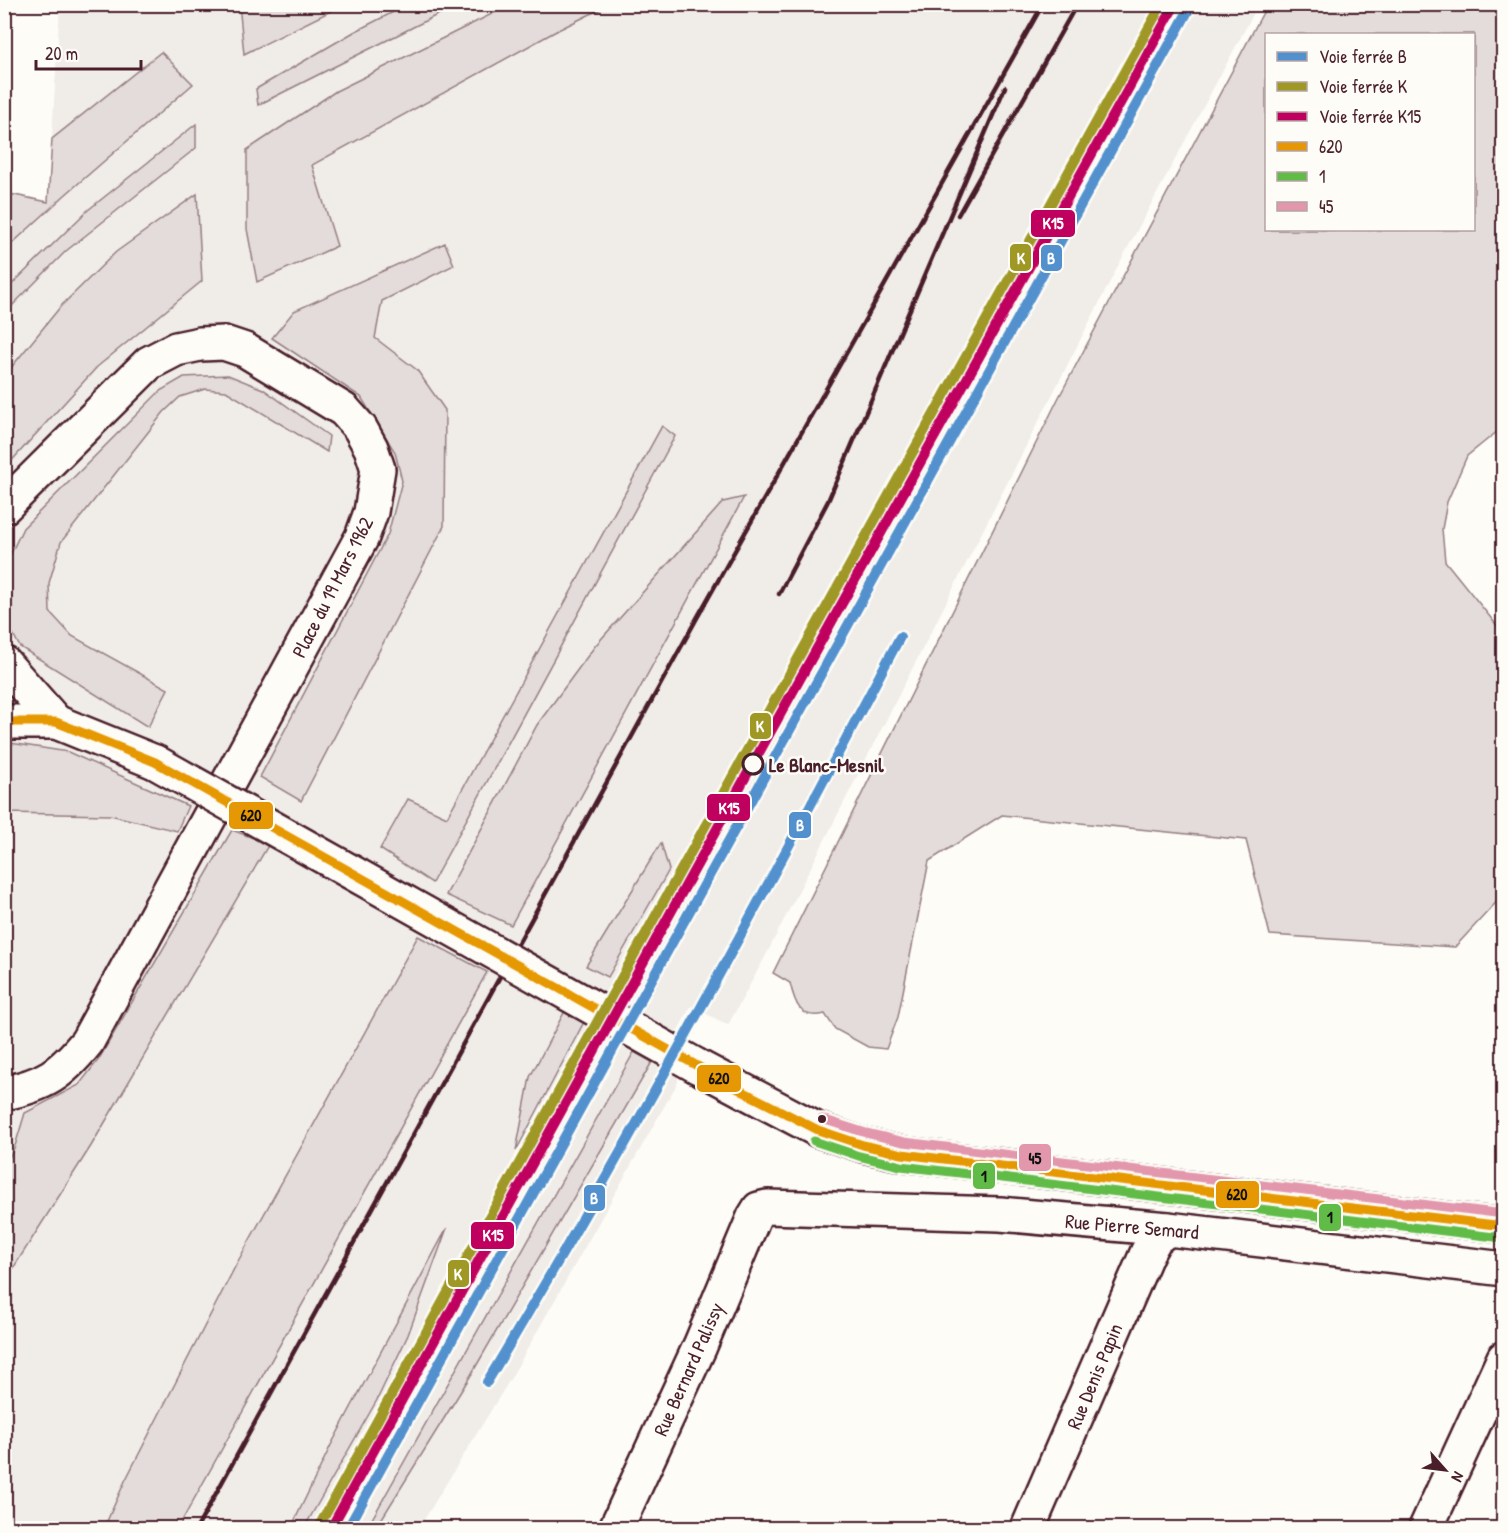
<svg xmlns="http://www.w3.org/2000/svg" width="1508" height="1533" viewBox="0 0 1508 1533" font-family="'Patrick Hand',sans-serif">
  <style>
    .built { fill: #f0ece8 }
    .green { fill: #e3dcda; stroke: #967e82; stroke-width: 1.5; fill-rule: evenodd }
    .lines { fill: none; stroke-linecap: round; stroke-linejoin: round }
    .minor-casing { stroke: #4a1f2b; stroke-width: 38 }
    .secondary-casing { stroke: #4a1f2b; stroke-width: 38 }
    .minor { stroke: #fdfcf7; stroke-width: 33 }
    .secondary { stroke: #fdfcf7; stroke-width: 33 }
    .rail { stroke: #4a1f2b; stroke-width: 4.5 }
    .secondary-bridge-casing { stroke: #4a1f2b; stroke-width: 38; stroke-linecap: butt }
    .secondary-bridge { stroke: #fdfcf7; stroke-width: 33 }
    .bus-1-casing { stroke: #fdfcf7; stroke-width: 14 }
    .bus-2-casing { stroke: #fdfcf7; stroke-width: 14 }
    .bus-3-casing { stroke: #fdfcf7; stroke-width: 14 }
    .bus-1 { stroke: #e69804; stroke-width: 9 }
    .bus-2 { stroke: #60bb47; stroke-width: 9 }
    .bus-3 { stroke: #e297ac; stroke-width: 9 }
    .rail-1-casing { stroke: #fdfcf7; stroke-width: 15 }
    .rail-2-casing { stroke: #fdfcf7; stroke-width: 15 }
    .rail-3-casing { stroke: #fdfcf7; stroke-width: 15 }
    .rail-1 { stroke: #5291ce; stroke-width: 10 }
    .rail-2 { stroke: #9f9825; stroke-width: 10 }
    .rail-3 { stroke: #bf005f; stroke-width: 10 }
    .stop-dot { fill: #fdfcf7; stroke: #4a1f2b; stroke-width: 3 }
    .bus-dot { fill: #4a1f2b; stroke: #fdfcf7; stroke-width: 2 }
    .labels { text-anchor: middle; dominant-baseline: central; stroke-width: 5; stroke-linejoin: round; paint-order: stroke }
    .street-label { font-size: 20px; fill: #4a1f2b; stroke: #fdfcf7 }
    .stop-label { font-size: 20px; font-weight: bold; fill: #4a1f2b; stroke: #fdfcf7; text-anchor: start }
    .line-badge { stroke: #fdfcf7; stroke-width: 2 }
    .badge-label { font-size: 16px; text-anchor: middle; font-weight: bold; fill: #fff }
    .pale-badge-label { font-size: 16px; text-anchor: middle; font-weight: bold; fill: #111 }
  </style>
  <rect width="100%" height="100%" fill="#fdfcf7"/>
  <filter id="ink" filterUnits="userSpaceOnUse"><feTurbulence type="fractalNoise" baseFrequency=".0167" numOctaves="2"/><feDisplacementMap in="SourceGraphic" scale="12" xChannelSelector="R" yChannelSelector="G"/><feConvolveMatrix kernelMatrix="1 2 1 2 8 2 1 2 1" color-interpolation-filters="sRGB"/></filter>
  <g filter="url(#ink)">
    <path class="built" d="M123 4 1258 5 1119 264 766 955 728 1025 691 1006 675 1036 678 1082 512 1376 419 1528H5L4 193 48 202 60 5 122 8Z"/>
    <g class="green">
      <path d="M239 4H343V5L244 54Z"/>
      <path d="M407 5H457L258 105 256 89 354 32Z"/>
      <path d="M510 5H609L560 29 312 165 337 246 257 282 247 229V150L336 91Z"/>
      <path d="M1267 5H1503V427L1467 456 1447 502 1442 529 1445 561 1503 633V895L1455 947 1270 935 1246 840 1002 815 929 861 898 1017 886 1049 868 1047 835 1029 825 1014C800 1020 795 1004 790 983L773 973 1058 399ZM1474 34V230H1266V34Z"/>
      <path d="M161 52 193 84 65 195 5 250V193L48 202 52 139Z"/>
      <path d="M196 124V148L66 251 5 313V291L88 210Z"/>
      <path d="M197 194 202 281 97 367 5 468V375L61 306 116 252Z"/>
      <path d="M445 243 454 265 382 301 375 338 417 370 445 410 444 526 301 801 260 777 388 534 402 481 395 452 361 397 272 338 294 311Z"/>
      <path d="M228 375 263 389 329 436 327 452 226 391 205 389 180 397 164 412 61 542 49 583 50 612 72 636 168 689 148 727 20 647 5 619 4 568 23 528 160 391 184 377Z"/>
      <path d="M662 426 675 436 432 883 380 849 408 799 447 817Z"/>
      <path d="M744 497 511 925 446 895 537 725 595 646 723 502Z"/>
      <path d="M4 742 68 752 188 806 177 831 110 815 5 813Z"/>
      <path d="M232 830 269 844 91 1146 5 1281V1166L15 1146 25 1113 79 1085 99 1059Z"/>
      <path d="M661 843 669 870 608 977 586 966Z"/>
      <path d="M418 936 487 972 178 1528H104L125 1481 237 1263Z"/>
      <path d="M567 1007 585 1020 516 1151 530 1077Z"/>
      <path d="M634 1052 652 1062 471 1375 376 1528H367Z"/>
      <path d="M447 1228 408 1335 377 1400 304 1528H291L331 1445Z"/>
    </g>
    <g class="lines">
      <g class="minor-casing">
        <g id="minor">
          <path d="M4 507 149 363 176 349 200 344 224 343 245 350 344 410 360 428 371 448 378 469 371 512 362 537 87 1042C61 1074 45 1085 4 1093"/>
          <path d="M4 663 56 722"/>
          <path d="M616 1528 700 1346 754 1217 759 1209 767 1207 1000 1214 1168 1229 1504 1269"/>
          <path d="M1028 1528 1147 1253 1155 1239 1168 1229"/>
          <path d="M1426 1528 1504 1358"/>
        </g>
      </g>
      <g class="secondary-casing">
        <g id="secondary">
          <path d="M4 722H56L155 762"/>
          <path d="M697 1066 818 1130 863 1145 902 1154 1504 1226"/>
        </g>
      </g>
      <use href="#minor" class="minor"/>
      <use href="#secondary" class="secondary"/>
      <g class="rail">
        <path d="M958 215 1077 4"/>
        <path d="M779 594 828 501 1005 87"/>
        <path d="M197 1528 697 618 1043 4"/>
      </g>
      <g class="secondary-bridge-casing">
        <path id="secondary-bridge" d="M155 762 697 1066"/>
      </g>
      <use href="#secondary-bridge" class="secondary-bridge"/>
      <g class="bus-1-casing">
        <path id="bus-1" d="M4 722H56L155 762 742 1091 818 1130 863 1145 902 1154 1504 1226"/>
      </g>
      <g class="bus-2-casing">
        <path id="bus-2" d="M814 1141 859 1156 901 1166 1503 1238"/>
      </g>
      <g class="bus-3-casing">
        <path id="bus-3" d="M822 1119 866 1133 904 1142 1504 1214"/>
      </g>
      <use href="#bus-1" class="bus-1"/>
      <use href="#bus-2" class="bus-2"/>
      <use href="#bus-3" class="bus-3"/>
      <g class="rail-1-casing">
        <g id="rail-1">
          <path d="M487 1382C633 1138 767 888 900 637"/>
          <path d="M348 1528 1192 4"/>
        </g>
      </g>
      <g class="rail-2-casing">
        <path id="rail-2" d="M318 1528 756 734 1162 4"/>
      </g>
      <g class="rail-3-casing">
        <path id="rail-3" d="M331 1528 766 740 1172 10"/>
      </g>
      <use href="#rail-1" class="rail-1"/>
      <use href="#rail-2" class="rail-2"/>
      <use href="#rail-3" class="rail-3"/>
    </g>
  </g>
  <circle class="stop-dot" cx="753" cy="764" r="10"/>
  <circle class="bus-dot" cx="822" cy="1119" r="5"/>
  <g class="labels">
    <g class="street-label">
      <text transform="translate(332 587) rotate(-63)">Place du 19 Mars 1962</text>
      <text transform="translate(1132 1226) rotate(5)">Rue Pierre Semard</text>
      <text transform="translate(688 1369) rotate(-66)">Rue Bernard Palissy</text>
      <text transform="translate(1094 1376) rotate(-67)">Rue Denis Papin</text>
    </g>
    <g class="stop-label">
      <text x="769" y="764">Le Blanc-Mesnil</text>
    </g>
  </g>
  <g class="line-badge">
    <rect x="1030" y="209" width="46" height="29" rx="6" fill="#bf005f"/>
    <rect x="1009" y="243" width="23" height="29" rx="6" fill="#9f9825"/>
    <rect x="1040" y="244" width="23" height="28" rx="6" fill="#5291ce"/>
    <rect x="749" y="712" width="23" height="28" rx="6" fill="#9f9825"/>
    <rect x="706" y="793" width="45" height="29" rx="6" fill="#bf005f"/>
    <rect x="228" y="801" width="46" height="29" rx="6" fill="#e69804"/>
    <rect x="788" y="811" width="24" height="28" rx="6" fill="#5291ce"/>
    <rect x="696" y="1064" width="46" height="29" rx="6" fill="#e69804"/>
    <rect x="1018" y="1143" width="34" height="29" rx="6" fill="#e297ac"/>
    <rect x="972" y="1162" width="24" height="28" rx="6" fill="#60bb47"/>
    <rect x="1215" y="1180" width="45" height="29" rx="6" fill="#e69804"/>
    <rect x="583" y="1184" width="23" height="28" rx="6" fill="#5291ce"/>
    <rect x="1318" y="1203" width="24" height="29" rx="6" fill="#60bb47"/>
    <rect x="470" y="1221" width="45" height="29" rx="6" fill="#bf005f"/>
    <rect x="447" y="1259" width="23" height="29" rx="6" fill="#9f9825"/>
  </g>
  <g class="badge-label">
    <text x="1053" y="229">K15</text>
    <text x="1021" y="264">K</text>
    <text x="1051" y="264">B</text>
    <text x="760" y="732">K</text>
    <text x="729" y="814">K15</text>
    <text x="800" y="831">B</text>
    <text x="594" y="1204">B</text>
    <text x="493" y="1241">K15</text>
    <text x="458" y="1280">K</text>
  </g>
  <g class="pale-badge-label">
    <text x="251" y="821">620</text>
    <text x="719" y="1084">620</text>
    <text x="1035" y="1164">45</text>
    <text x="984" y="1182">1</text>
    <text x="1237" y="1200">620</text>
    <text x="1330" y="1223">1</text>
  </g>
  <rect width="1508" height="1533" fill="none" stroke="#fdfcf7" stroke-width="24"/>
  <rect x="12" y="12" width="1484" height="1509" fill="none" stroke="#4a1f2b" stroke-width="2" filter="url(#ink)"/>
  <rect x="1265" y="33" width="210" height="198" fill="#fdfcf7" stroke="#b5a4a5" stroke-width="1.5"/>
  <rect x="1277" y="52" width="30" height="9" fill="#5291ce" stroke="#b5a4a5" stroke-width="1.5"/>
  <text x="1319" y="63" font-size="18" fill="#4a1f2b">Voie ferrée B</text>
  <rect x="1277" y="82" width="30" height="9" fill="#9f9825" stroke="#b5a4a5" stroke-width="1.5"/>
  <text x="1319" y="93" font-size="18" fill="#4a1f2b">Voie ferrée K</text>
  <rect x="1277" y="112" width="30" height="9" fill="#bf005f" stroke="#b5a4a5" stroke-width="1.5"/>
  <text x="1319" y="123" font-size="18" fill="#4a1f2b">Voie ferrée K15</text>
  <rect x="1277" y="142" width="30" height="9" fill="#e69804" stroke="#b5a4a5" stroke-width="1.5"/>
  <text x="1319" y="153" font-size="18" fill="#4a1f2b">620</text>
  <rect x="1277" y="172" width="30" height="9" fill="#60bb47" stroke="#b5a4a5" stroke-width="1.5"/>
  <text x="1319" y="183" font-size="18" fill="#4a1f2b">1</text>
  <rect x="1277" y="202" width="30" height="9" fill="#e297ac" stroke="#b5a4a5" stroke-width="1.5"/>
  <text x="1319" y="213" font-size="18" fill="#4a1f2b">45</text>
  <g transform="translate(1445 1470) rotate(118)" stroke="#fdfcf7" stroke-width="4.5" paint-order="stroke">
  <path d="M0-4.5L10 22L0 15L-10 22Z" fill="#4a1f2b"/>
  <text y="-9" font-size="16" font-weight="bold" text-anchor="middle" fill="#4a1f2b">N</text>
  </g>
  <path d="M36 60v9h105v-9" fill="none" stroke="#4a1f2b" stroke-width="3"/>
  <text x="45" y="60" font-size="18" fill="#4a1f2b" stroke="#fdfcf7" stroke-width="4.5" paint-order="stroke">20 m</text>
</svg>
